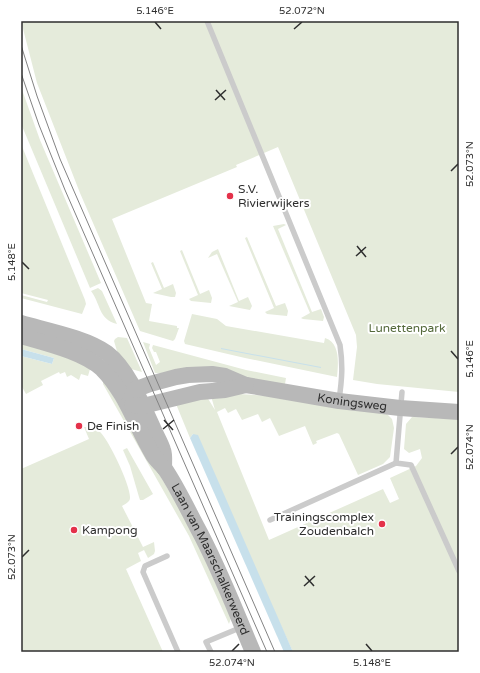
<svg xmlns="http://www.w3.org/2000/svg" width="480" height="673" viewBox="0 0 480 673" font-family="'Varela Round',sans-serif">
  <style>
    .green { fill: #e5ebdb }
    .water { fill: #c7e0eb }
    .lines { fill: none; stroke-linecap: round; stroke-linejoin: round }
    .lane { stroke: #cbcbcb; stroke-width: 5.5 }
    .secondary { stroke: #b8b8b8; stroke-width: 16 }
    .tram { stroke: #838383; stroke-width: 1 }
    .ticks { fill: none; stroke: #2e2e2e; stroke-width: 1.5 }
    .poi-dot { fill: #e4314a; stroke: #fff; stroke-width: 1.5 }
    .labels { text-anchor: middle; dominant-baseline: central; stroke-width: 4; stroke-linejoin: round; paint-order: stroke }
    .poi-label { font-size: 12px; fill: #2e2e2e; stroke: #fff; text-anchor: start }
    .park-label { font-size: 12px; fill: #54693b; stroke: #fff }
    .street-label { font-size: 12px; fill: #2e2e2e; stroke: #fff }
    .neatline { fill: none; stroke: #2e2e2e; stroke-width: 1.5 }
    .ticks-label { font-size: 10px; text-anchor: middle; fill: #2e2e2e }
  </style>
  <rect width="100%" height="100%" fill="#fff"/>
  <g class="green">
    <path d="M21 21H459V392L377 384 353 380 357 347 356 335 278 147 236 165 237 167 112 219 146 303 152 304 149 321 177 326V328H179L175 339 173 341 140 331 80 193 37 83Z"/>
    <path d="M21 87 40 140 101 283 90 288 22 126 21 122Z"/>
    <path d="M21 144 85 300 86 304 82 314 21 298V295L47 302 48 300 21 293Z"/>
    <path d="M284 224 286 225 278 229 312 312 321 309 324 317 323 321 303 319 301 318 310 313 273 226Z"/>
    <path d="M247 237 276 306 285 303 288 311 287 316 267 314 265 312 274 308 245 238Z"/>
    <path d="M218 249 239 301 248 297 252 306 250 310 229 306 238 302 217 254 208 258 212 252Z"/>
    <path d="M182 250 200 294 209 290 212 298 211 303 191 301 189 299 198 295 180 251Z"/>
    <path d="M153 262 164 288 173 284 176 293 175 297H171L153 293 162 289 151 263Z"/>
    <path d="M98 288 102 291 117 324C98 319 101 304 91 291Z"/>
    <path d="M192 314 217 319 226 326 324 343 325 338C341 343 338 365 337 377L245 358 185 344 184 341Z"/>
    <path d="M118 337 127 338 142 372 131 369 119 358 114 341 115 339Z"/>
    <path d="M21 342 74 359 90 369 88 376 81 374 79 380 71 375 67 377 65 372 60 374 59 372 41 381 43 385 26 394 21 385V356L52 364 54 358 21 349Z"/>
    <path d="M143 342 150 344 149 348 156 365 160 362 156 352H154L152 348 153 345 246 370 286 378 285 384 155 373Z"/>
    <path d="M103 382H105L192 530 231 618 229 624 189 536 103 384Z"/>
    <path d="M239 394 273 396 387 414 392 419 394 428 390 457 383 464 358 475 339 434 337 433 316 441 317 443 313 445 305 426 279 436 270 418 262 422 258 414 242 420 236 409 228 413 225 408 217 412 269 540 383 489 390 503 399 499 390 478 416 466 422 458 420 449 409 453 404 449 406 424 412 417 459 419V652H293L193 434 190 438 176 404 207 397 215 410 211 396Z"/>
    <path d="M84 427C89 427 95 427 99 431 108 438 131 486 130 498 130 502 125 504 122 506L143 547 154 542 155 551 154 554 148 558 144 550 138 553 141 561 126 569 163 652H21V469L89 439Z"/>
    <path d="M127 448 153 494 143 500H140L139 497 130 466 123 450Z"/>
  </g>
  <g class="water">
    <path d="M221 348 321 367V368L221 349Z"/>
    <path d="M21 349 54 358 52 364 21 356Z"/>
    <path d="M193 434 198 435 293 652H284L190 438Z"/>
  </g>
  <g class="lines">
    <g class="lane">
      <path d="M207 21 340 345C343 366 342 379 339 400"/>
      <path d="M402 392 396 463 411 465 459 571"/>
      <path d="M270 520 396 463"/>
      <path d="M167 556 145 566 143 572 178 652"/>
      <path d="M211 652 206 642 242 627"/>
    </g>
    <g class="secondary">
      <path d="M21 323C45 330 87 338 107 353 128 369 143 406 154 430 157 437 161 443 163 450 165 455 164 462 164 468"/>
      <path id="s1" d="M21 336C45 343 84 352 102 369 126 393 136 427 153 455 156 460 161 464 165 469 177 487 187 508 197 527 219 567 235 610 253 652"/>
      <path id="s2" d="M128 405 134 390 150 384 176 377 188 375 212 374 225 376 246 385 339 401 400 408 459 412"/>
      <path d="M132 405 143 406 200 392 225 390 246 385"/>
    </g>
    <g class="tram">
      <path d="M21 45 37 96 60 159 275 652"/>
      <path d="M21 73 39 125 65 190 267 652"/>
    </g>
  </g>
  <path class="ticks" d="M155 22 161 29M294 29 302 22M216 90 225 100M215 100 226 90M451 171 458 164M357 246 366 257M356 256 366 247M22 262 29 269M451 351 458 359M164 420 173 430M163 429 174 420M451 454 458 447M22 557 29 550M305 576 314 586M304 586 315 576M366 644 372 651M232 651 239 644"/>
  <g class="poi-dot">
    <circle cx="230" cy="196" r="4"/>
    <circle cx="79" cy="426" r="4"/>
    <circle cx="382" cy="524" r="4"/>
    <circle cx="74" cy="530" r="4"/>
  </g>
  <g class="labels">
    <g class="poi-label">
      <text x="238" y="189">S.V.<tspan x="238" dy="14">Rivierwijkers</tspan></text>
      <text x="87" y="426">De Finish</text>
      <text x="374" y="517" text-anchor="end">Trainingscomplex<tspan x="374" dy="14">Zoudenbalch</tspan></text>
      <text x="82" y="530">Kampong</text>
    </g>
    <g class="park-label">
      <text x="407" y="328">Lunettenpark</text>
    </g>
    <g class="street-label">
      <text stroke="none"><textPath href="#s2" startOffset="240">Koningsweg</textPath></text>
      <text stroke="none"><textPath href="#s1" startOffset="308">Laan van Maarschalkerweerd</textPath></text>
    </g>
  </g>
  <rect width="480" height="673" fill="none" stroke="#ffffff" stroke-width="44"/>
  <rect x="22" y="22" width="436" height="629" class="neatline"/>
  <g class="ticks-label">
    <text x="155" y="14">5.146°E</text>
    <text x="302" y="14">52.072°N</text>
    <text transform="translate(469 164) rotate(-90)" y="4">52.073°N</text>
    <text transform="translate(11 262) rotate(-90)" y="4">5.148°E</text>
    <text transform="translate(469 359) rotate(-90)" y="4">5.146°E</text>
    <text transform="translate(469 447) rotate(-90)" y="4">52.074°N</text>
    <text transform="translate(11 557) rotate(-90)" y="4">52.073°N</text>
    <text x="232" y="666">52.074°N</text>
    <text x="372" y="666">5.148°E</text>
  </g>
</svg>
